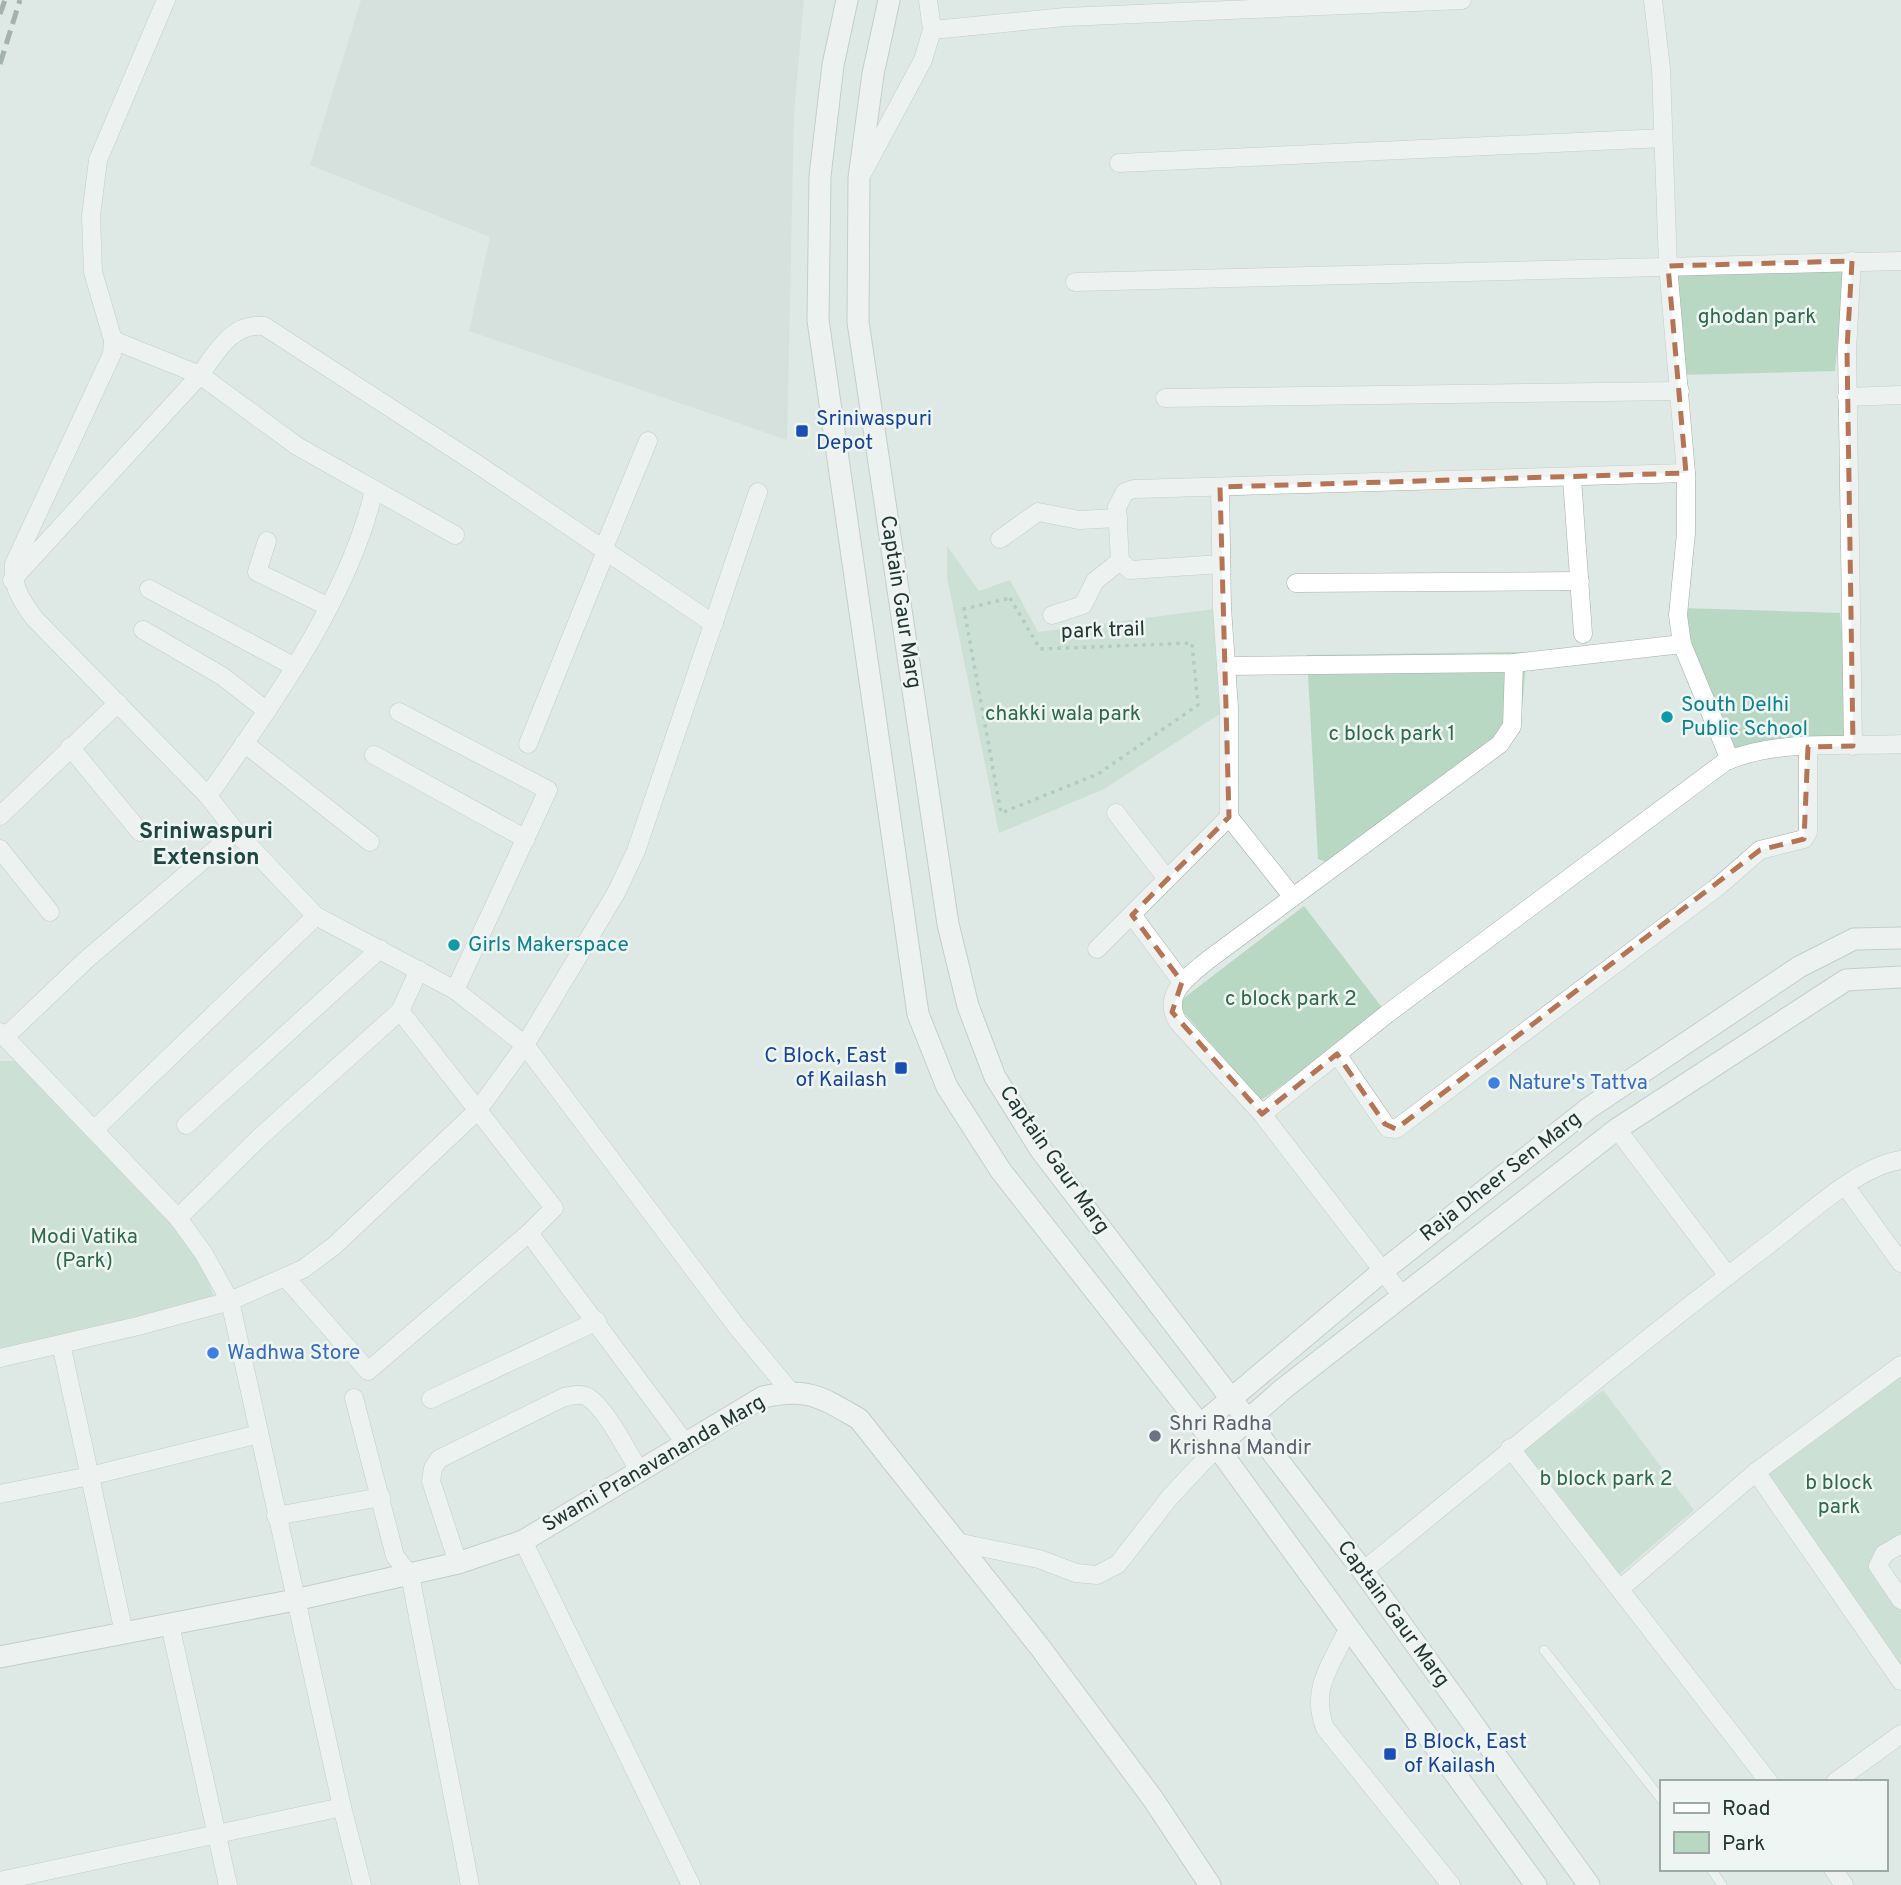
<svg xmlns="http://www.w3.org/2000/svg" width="1901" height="1885" viewBox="0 0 1901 1885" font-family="Overpass,sans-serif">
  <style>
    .built { fill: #ccd8d3 }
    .green { fill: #b8d8c3 }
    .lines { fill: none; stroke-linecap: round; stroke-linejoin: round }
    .service-casing { stroke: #a2afab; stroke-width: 10 }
    .minor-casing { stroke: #a2afab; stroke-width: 19 }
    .tertiary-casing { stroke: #a2afab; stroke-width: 23 }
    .secondary-casing { stroke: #9eb3ad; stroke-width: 23 }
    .path { stroke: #81a9a0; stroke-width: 3.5; stroke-dasharray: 3.5 5; stroke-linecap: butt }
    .service { stroke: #fff; stroke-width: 9 }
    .minor { stroke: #fff; stroke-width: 18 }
    .tertiary { stroke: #fff; stroke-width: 21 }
    .secondary { stroke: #fff; stroke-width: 21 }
    .rail { stroke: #5b726e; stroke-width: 5; stroke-dasharray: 14 7; stroke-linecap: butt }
    .marked { fill: none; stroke: #b57453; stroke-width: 5; stroke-dasharray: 14 9; stroke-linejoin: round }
    .transit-dot { fill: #1a4fb4; stroke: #eef5f2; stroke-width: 2.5 }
    .culture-dot { fill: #0f9aa8; stroke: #eef5f2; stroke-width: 2.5 }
    .shop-dot { fill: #3f7fe0; stroke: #eef5f2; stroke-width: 2.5 }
    .worship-dot { fill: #6b7280; stroke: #eef5f2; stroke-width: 2.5 }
    .labels { text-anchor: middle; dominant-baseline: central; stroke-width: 5; stroke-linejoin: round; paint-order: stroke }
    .park-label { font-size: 21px; fill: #2f694a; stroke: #eef5f2 }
    .transit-label { font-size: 21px; fill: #164399; stroke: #eef5f2; text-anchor: start }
    .street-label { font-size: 21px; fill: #213632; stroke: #eef5f2 }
    .culture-label { font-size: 21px; fill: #0d838f; stroke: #eef5f2; text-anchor: start }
    .shop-label { font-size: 21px; fill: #366cbe; stroke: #eef5f2; text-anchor: start }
    .worship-label { font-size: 21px; fill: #5b616d; stroke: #eef5f2; text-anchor: start }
    .neighbourhood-label { font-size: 23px; font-weight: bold; fill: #1f4640; stroke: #eef5f2 }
  </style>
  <rect width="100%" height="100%" fill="#dee8e4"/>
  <path class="built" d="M361 0H804L794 113 787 440 469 331 490 237 310 165Z"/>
  <g class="green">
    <path d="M1846 259 1835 371 1677 375 1672 262Z"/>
    <path d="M947 546 979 591 1010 580 1038 632 1222 608 1229 708 1104 789 999 833 947 577Z"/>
    <path d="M1682 608 1840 613 1853 746 1736 757 1682 644Z"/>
    <path d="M1527 652 1520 732 1500 751 1340 867 1318 859 1307 655Z"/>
    <path d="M1304 906 1387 1014 1261 1100 1176 1004Z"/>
    <path d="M0 1061H27L198 1249 216 1303 0 1352Z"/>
    <path d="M1901 1364V1551L1880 1566 1901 1596V1690L1753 1483Z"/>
    <path d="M1603 1390 1694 1510 1616 1577 1521 1452Z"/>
  </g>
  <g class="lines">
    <g class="service-casing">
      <g id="service">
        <path d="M1544 1650 1661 1799"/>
        <path d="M1711 1869 1722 1885"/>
      </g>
    </g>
    <g class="minor-casing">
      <g id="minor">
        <path d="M166 0 98 160 91 216 93 272 113 340 112 354 14 564C12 587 21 600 34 618L208 796 236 832 316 916 455 990 525 1045 737 1327 790 1391"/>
        <path d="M1653 0 1661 69 1668 266 1686 473V533L1678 615 1682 644 1730 760"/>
        <path d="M932 30 1065 17 1462 0"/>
        <path d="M1119 163 1663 138"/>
        <path d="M863 172 923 60 932 30 928 0"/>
        <path d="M1852 261 1847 349 1853 746"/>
        <path d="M1075 282 1901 261"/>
        <path d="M113 340 200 375 297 446 455 535"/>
        <path d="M1847 397 1901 395"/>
        <path d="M1165 398 1680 391"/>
        <path d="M1572 478 1583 634"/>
        <path d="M1220 487 1222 608 1229 708V817L1292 896"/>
        <path d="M1000 539 1038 512 1079 520 1118 518"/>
        <path d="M267 541 257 572 327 606"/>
        <path d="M603 550 648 441"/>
        <path d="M1221 564 1130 570 1120 561 1117 507 1125 492 1134 489 1686 473"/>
        <path d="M12 580 200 375C216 353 232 322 264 326L480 466 714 624"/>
        <path d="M1296 583 1580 581"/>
        <path d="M149 589 295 667"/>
        <path d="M1052 615 1083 605 1095 581 1120 561"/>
        <path d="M143 630 222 676 267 711"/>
        <path d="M1226 666 1514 663 1682 644"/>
        <path d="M399 712 548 790 455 990"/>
        <path d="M244 743 370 842"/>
        <path d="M528 744 606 551"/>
        <path d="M70 747 140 832"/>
        <path d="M374 755 526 839"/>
        <path d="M208 796C271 705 349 599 374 490"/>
        <path d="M1116 813 1167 879"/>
        <path d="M0 816 118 703"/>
        <path d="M0 849 50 912"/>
        <path d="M1132 915 1182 982"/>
        <path d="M1097 949 1229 817"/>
        <path d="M0 1032 178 1218 204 1254 230 1301 342 1807 362 1885"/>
        <path d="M5 1037 87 959 236 832"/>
        <path d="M1337 1054 1385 1124 1388 1128 1396 1129 1720 885 1760 850 1804 839 1808 832V747"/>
        <path d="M1262 1114 1387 1014 1726 761C1780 739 1844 747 1901 744"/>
        <path d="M186 1125 380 949"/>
        <path d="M1617 1129 1728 1276"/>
        <path d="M94 1130 316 916"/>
        <path d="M1846 1187 1901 1263"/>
        <path d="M178 1218 261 1136 400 1011 419 970"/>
        <path d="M529 1233 686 1444"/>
        <path d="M286 1278 368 1371 529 1233 554 1208 400 1011"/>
        <path d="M1403 1297 1262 1114 1178 1022C1161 994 1188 977 1208 960L1500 744 1512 726 1514 663"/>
        <path d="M61 1344 124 1633"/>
        <path d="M0 1358 138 1326 230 1301 303 1269 334 1246 478 1110 525 1045 616 893 636 851 758 492"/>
        <path d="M354 1398 395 1556 410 1575 470 1885"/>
        <path d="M431 1399 597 1321"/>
        <path d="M1510 1448 1769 1782"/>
        <path d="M1756 1472 1901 1681"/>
        <path d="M0 1494 90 1476 259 1434"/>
        <path d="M276 1516 381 1497"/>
        <path d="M523 1541 691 1885"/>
        <path d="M956 1542 1039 1559 1076 1573 1097 1575 1118 1564 1170 1497 1217 1447"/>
        <path d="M1901 1544 1884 1554 1878 1566 1901 1600"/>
        <path d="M458 1563 431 1481 433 1468 439 1459 564 1397C571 1396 579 1393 586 1396 605 1406 628 1453 640 1472"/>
        <path d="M1363 1571C1497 1462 1630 1350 1768 1245 1804 1218 1856 1167 1901 1160"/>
        <path d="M1620 1589 1756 1472 1901 1365"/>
        <path d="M170 1625 228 1885"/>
        <path d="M1348 1629C1331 1665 1310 1689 1325 1728L1451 1885"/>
        <path d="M1835 1782 1901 1734"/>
        <path d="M1833 1869 1844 1885"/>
        <path d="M0 1881 342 1807"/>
      </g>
    </g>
    <g class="tertiary-casing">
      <g id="tertiary">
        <path d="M1200 1425 1384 1270 1589 1108 1799 967 1854 939 1901 938"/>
        <path d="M1217 1447 1283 1389 1617 1129 1846 980 1901 977"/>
        <path d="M0 1657 295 1600 458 1563 523 1541 763 1397C808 1387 821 1397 859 1419L1039 1646 1153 1799 1210 1885"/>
      </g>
    </g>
    <g class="secondary-casing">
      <g id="secondary">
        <path d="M847 0 833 65 820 176 818 320 918 1014 947 1087 1001 1171 1212 1440 1536 1885"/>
        <path d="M889 0 873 74 859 178 858 322 948 924 968 1006 995 1077 1040 1149 1363 1571 1589 1885"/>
      </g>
    </g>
    <path class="path" d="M1010 598 1040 649 1192 643 1198 705 1098 774 1001 813 964 609Z"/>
    <use href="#service" class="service"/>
    <use href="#minor" class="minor"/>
    <use href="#tertiary" class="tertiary"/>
    <use href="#secondary" class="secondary"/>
    <g class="rail">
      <path d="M0 14 5 0"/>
      <path d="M0 64 20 0"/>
    </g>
  </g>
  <path d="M0 0H1901V1885H0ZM1852 261 1847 349 1853 746 1808 747 1804 839 1760 850 1396 1129 1385 1124 1337 1054 1262 1114 1172 1012 1182 982 1132 915 1229 817 1220 487 1686 473 1668 266Z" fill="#dee8e4" fill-opacity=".55" fill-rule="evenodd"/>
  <path class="marked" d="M1852 261 1847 349 1853 746 1808 747 1804 839 1760 850 1396 1129 1385 1124 1337 1054 1262 1114 1172 1012 1182 982 1132 915 1229 817 1220 487 1686 473 1668 266Z"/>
  <g class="transit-dot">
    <rect x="795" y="424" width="14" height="14" rx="3.5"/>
    <rect x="894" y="1061" width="14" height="14" rx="3.5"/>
    <rect x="1383" y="1747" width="14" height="14" rx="3.5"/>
  </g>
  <g class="culture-dot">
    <circle cx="1667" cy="717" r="7"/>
    <circle cx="454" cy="945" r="7"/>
  </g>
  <g class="shop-dot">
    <circle cx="1494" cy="1083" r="7"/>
    <circle cx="213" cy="1353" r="7"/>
  </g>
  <circle class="worship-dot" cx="1155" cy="1436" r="7"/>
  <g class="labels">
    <g class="park-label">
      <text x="1757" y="317">ghodan park</text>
      <text x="1063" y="714">chakki wala park</text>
      <text x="1392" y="734">c block park 1</text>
      <text x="1291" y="999">c block park 2</text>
      <text x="84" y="1237">Modi Vatika<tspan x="84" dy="24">(Park)</tspan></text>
      <text x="1606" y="1479">b block park 2</text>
      <text x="1839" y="1483">b block<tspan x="1839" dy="24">park</tspan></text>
    </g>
    <g class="transit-label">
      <text x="816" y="419">Sriniwaspuri<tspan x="816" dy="24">Depot</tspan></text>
      <text x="887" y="1056" text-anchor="end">C Block, East<tspan x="887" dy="24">of Kailash</tspan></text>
      <text x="1404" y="1742">B Block, East<tspan x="1404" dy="24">of Kailash</tspan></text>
    </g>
    <g class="street-label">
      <text transform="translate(900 602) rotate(81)">Captain Gaur Marg</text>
      <text transform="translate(1103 631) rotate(-2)">park trail</text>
      <text transform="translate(1054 1160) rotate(55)">Captain Gaur Marg</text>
      <text transform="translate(1501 1177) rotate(-38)">Raja Dheer Sen Marg</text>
      <text transform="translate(654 1464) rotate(-30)">Swami Pranavananda Marg</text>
      <text transform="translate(1393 1614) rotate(54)">Captain Gaur Marg</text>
    </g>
    <g class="culture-label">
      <text x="1681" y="705">South Delhi<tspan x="1681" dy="24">Public School</tspan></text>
      <text x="468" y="945">Girls Makerspace</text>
    </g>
    <g class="shop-label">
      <text x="1508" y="1083">Nature's Tattva</text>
      <text x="227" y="1353">Wadhwa Store</text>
    </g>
    <g class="worship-label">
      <text x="1169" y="1424">Shri Radha<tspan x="1169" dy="24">Krishna Mandir</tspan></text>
    </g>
    <g class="neighbourhood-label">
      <text x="206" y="832">Sriniwaspuri<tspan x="206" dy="26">Extension</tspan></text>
    </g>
  </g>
  <rect x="1660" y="1780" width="228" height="91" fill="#eef5f2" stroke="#9ca9a5" stroke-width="2"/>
  <rect x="1674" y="1803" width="35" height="10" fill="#ffffff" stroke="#9ca9a5" stroke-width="2"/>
  <text x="1722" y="1815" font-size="21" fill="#213632">Road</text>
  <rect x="1674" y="1832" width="35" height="21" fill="#b8d8c3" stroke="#9ca9a5" stroke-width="2"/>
  <text x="1722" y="1850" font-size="21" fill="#213632">Park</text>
</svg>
